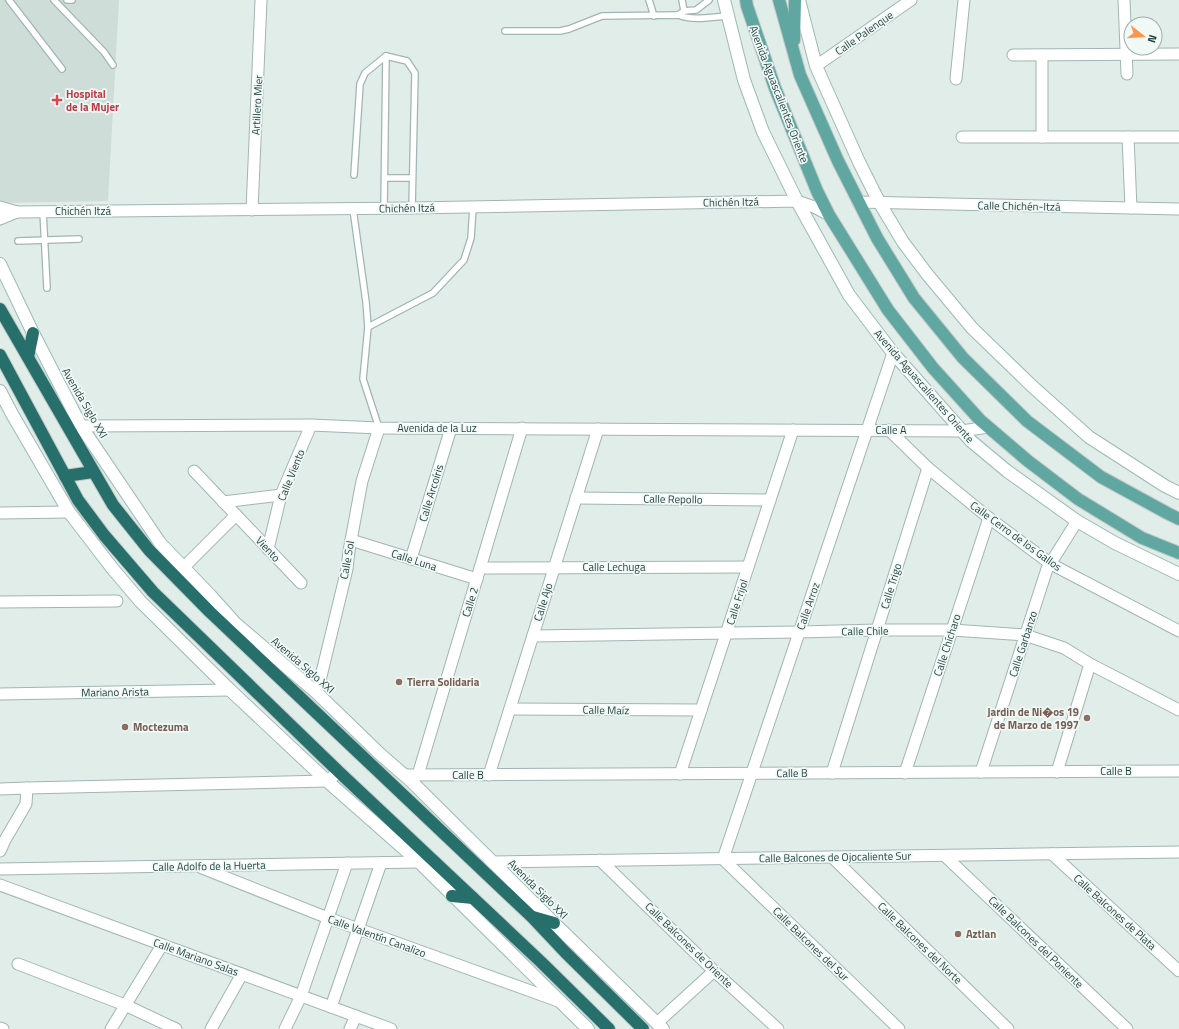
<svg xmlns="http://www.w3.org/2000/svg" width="1179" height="1029" viewBox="0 0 1179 1029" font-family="'Titillium Web',sans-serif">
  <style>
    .built { fill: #ceddd8 }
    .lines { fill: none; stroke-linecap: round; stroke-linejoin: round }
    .lane-casing { stroke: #a2b5b2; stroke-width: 8 }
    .street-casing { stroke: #a2b5b2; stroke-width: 13 }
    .secondary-casing { stroke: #9dbab4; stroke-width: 14 }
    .primary-casing { stroke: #c0c9c8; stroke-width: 14 }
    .highway-casing { stroke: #c0c9c8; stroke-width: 14 }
    .lane { stroke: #fff; stroke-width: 5.5 }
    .street { stroke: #fff; stroke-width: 11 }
    .secondary { stroke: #fff; stroke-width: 12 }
    .primary { stroke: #5fa7a0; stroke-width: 12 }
    .highway { stroke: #276f6b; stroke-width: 12 }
    .health-dot { fill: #e0444e; stroke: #f1f9f6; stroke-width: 1.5 }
    .education-dot { fill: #8d6e63; stroke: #f1f9f6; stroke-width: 1.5 }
    .labels { text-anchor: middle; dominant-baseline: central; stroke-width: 3.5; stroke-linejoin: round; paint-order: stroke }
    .street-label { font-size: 11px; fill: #1f3f3c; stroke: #f1f9f6 }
    .health-label { font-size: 11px; font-weight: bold; fill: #be3a42; stroke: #f1f9f6; text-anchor: start }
    .education-label { font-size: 11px; font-weight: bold; fill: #785e54; stroke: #f1f9f6; text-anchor: start }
  </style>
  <rect width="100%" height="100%" fill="#e0ede9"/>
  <path class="built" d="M0 0H119L108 201 2 203 0 202Z"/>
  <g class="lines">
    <g class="lane-casing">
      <g id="lane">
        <path d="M9 0 62 69"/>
        <path d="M54 0 104 52 113 65"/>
        <path d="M67 0H72"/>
        <path d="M649 0 654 16"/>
        <path d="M682 0 684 11"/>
        <path d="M678 15 684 11 696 10 709 0"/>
        <path d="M505 31H560L569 29 602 16 678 15C694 21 711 17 728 16"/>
        <path d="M354 175 360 84 365 73 386 56"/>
        <path d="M385 178H412"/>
        <path d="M384 208 386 56 407 61 415 73 412 208"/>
        <path d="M353 209 366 302 368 327 363 379 379 428"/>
        <path d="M43 211 47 288"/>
        <path d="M18 241 79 239"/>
        <path d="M368 327 433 293 464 260 471 238 473 207"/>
      </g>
    </g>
    <g class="street-casing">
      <g id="street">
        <path d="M1124 0 1127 74"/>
        <path d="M1013 55 1179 54"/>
        <path d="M816 66 911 0"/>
        <path d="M956 79 964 0"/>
        <path d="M962 137H1179"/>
        <path d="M1042 137V55"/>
        <path d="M1128 137 1131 208"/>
        <path d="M858 202 1179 209"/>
        <path d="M0 207 17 212 412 208 797 201 814 207 829 215"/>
        <path d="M252 210 261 0"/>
        <path d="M0 219 17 212"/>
        <path d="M893 353 723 859 899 1029"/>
        <path d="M81 426 311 425 379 428 962 431 988 427"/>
        <path d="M889 430 928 468 989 518 1051 564 1179 631"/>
        <path d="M194 471 301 583"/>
        <path d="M576 498 770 500"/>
        <path d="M223 502 281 495"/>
        <path d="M0 513 69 512"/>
        <path d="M351 540 477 579"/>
        <path d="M268 549 281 495 311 425"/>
        <path d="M411 559 451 428"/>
        <path d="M184 567 236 515"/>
        <path d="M480 568 748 567"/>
        <path d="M0 602 117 601"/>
        <path d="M533 636 799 632 877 630H952L1025 635 1064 648 1090 664 1179 710"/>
        <path d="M317 693 347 569 349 551 362 481 379 428"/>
        <path d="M0 694 230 690"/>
        <path d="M510 709 701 710"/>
        <path d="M981 772 1047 569 1077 521"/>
        <path d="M1057 772 1090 664"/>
        <path d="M832 773 928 468"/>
        <path d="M905 773 989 518"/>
        <path d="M680 774 793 430"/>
        <path d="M405 775 1179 771"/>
        <path d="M418 775 522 428"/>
        <path d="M489 775 598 429"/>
        <path d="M0 789 27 788 327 781 339 772"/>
        <path d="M0 851 5 840 26 804 27 788"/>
        <path d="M1052 854 1179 971"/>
        <path d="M945 856 1127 1029"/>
        <path d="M832 857 1008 1029"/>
        <path d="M600 860 714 971 778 1029"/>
        <path d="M492 862 1179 852"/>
        <path d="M202 868 328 918 561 1002"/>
        <path d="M0 869 419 862"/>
        <path d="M0 885 391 1029"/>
        <path d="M18 964 125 1005 176 1029"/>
        <path d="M331 1007 381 863"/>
        <path d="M657 1023 714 971"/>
        <path d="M0 1028 3 1029"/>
        <path d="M111 1029 162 945"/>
        <path d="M211 1029 242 974"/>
        <path d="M285 1029 301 996 347 863"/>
        <path d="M350 1029 356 1016"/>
      </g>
    </g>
    <g class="secondary-casing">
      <g id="secondary">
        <path d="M724 0 744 80 763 132 797 201 849 295 893 353 971 441 1007 471 1077 521 1115 543 1179 574"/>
        <path d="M799 0 816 66 859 162 879 202 903 242 927 274 972 328 1033 387 1089 437 1165 486 1179 493"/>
        <path d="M0 264 33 333 81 426 160 543 210 595 235 623 317 693 380 754 411 781 554 923 663 1029"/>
        <path d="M0 391 12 414 69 512 112 568 140 601 230 690 327 781 419 862 588 1029"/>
      </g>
    </g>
    <g class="primary-casing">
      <g id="primary">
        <path d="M746 0 747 6 775 88 817 191 829 215 888 310 933 368 980 420 1028 461 1078 499 1142 538 1179 553"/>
        <path d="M779 0 800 75 838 161 877 238 914 298 963 358 1027 421 1101 477 1167 513 1179 519"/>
        <path d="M794 40 795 0"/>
      </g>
    </g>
    <g class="highway-casing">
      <g id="highway">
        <path d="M0 309 113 505 149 550 210 612 532 917 565 952 643 1029"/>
        <path d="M0 355 78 500 104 535 153 592 339 772 541 962 609 1029"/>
        <path d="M28 357 33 333"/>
        <path d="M65 476 93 472"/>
        <path d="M452 896 473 898"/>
        <path d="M533 917 554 923"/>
      </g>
    </g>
    <use href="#lane" class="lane"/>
    <use href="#street" class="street"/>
    <use href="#secondary" class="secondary"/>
    <use href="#primary" class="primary"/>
    <use href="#highway" class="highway"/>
  </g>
  <path class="health-dot" d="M55 94h4v4h4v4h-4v4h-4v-4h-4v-4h4z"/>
  <g class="education-dot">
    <circle cx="399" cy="682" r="4"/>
    <circle cx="1087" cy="718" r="4"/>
    <circle cx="125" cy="727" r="4"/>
    <circle cx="958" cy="934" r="4"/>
  </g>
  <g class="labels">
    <g class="street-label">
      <text transform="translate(864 33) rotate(-35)">Calle Palenque</text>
      <text transform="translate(779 94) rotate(69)">Avenida Aguascalientes Oriente</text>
      <text transform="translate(257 105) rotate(-87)">Artillero Mier</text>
      <text transform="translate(731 202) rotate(-1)">Chichén Itzá</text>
      <text transform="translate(1019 206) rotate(1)">Calle Chichén-Itzá</text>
      <text transform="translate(407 208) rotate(-1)">Chichén Itzá</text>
      <text x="83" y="211">Chichén Itzá</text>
      <text transform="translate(924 386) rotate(49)">Avenida Aguascalientes Oriente</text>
      <text transform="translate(85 403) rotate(60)">Avenida Siglo XXI</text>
      <text x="437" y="428">Avenida de la Luz</text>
      <text x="891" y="430">Calle A</text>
      <text transform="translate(291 475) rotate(-68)">Calle Viento</text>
      <text transform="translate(431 493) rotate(-73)">Calle Arcoíris</text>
      <text transform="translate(673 499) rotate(1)">Calle Repollo</text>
      <text transform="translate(1016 536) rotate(36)">Calle Cerro de los Gallos</text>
      <text transform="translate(268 549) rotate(47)">Viento</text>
      <text transform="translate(347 560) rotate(-80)">Calle Sol</text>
      <text transform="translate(414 560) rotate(18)">Calle Luna</text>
      <text x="614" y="567">Calle Lechuga</text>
      <text transform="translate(891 586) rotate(-73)">Calle Trigo</text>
      <text transform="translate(470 602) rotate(-73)">Calle 2</text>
      <text transform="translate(543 602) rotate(-73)">Calle Ajo</text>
      <text transform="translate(737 602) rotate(-72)">Calle Frijol</text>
      <text transform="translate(808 606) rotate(-71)">Calle Arroz</text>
      <text transform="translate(865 631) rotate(-1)">Calle Chile</text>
      <text transform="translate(1023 644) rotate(-72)">Calle Garbanzo</text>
      <text transform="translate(947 645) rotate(-72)">Calle Chícharo</text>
      <text transform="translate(303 665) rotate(41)">Avenida Siglo XXI</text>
      <text transform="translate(115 692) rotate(-1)">Mariano Arista</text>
      <text transform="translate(606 710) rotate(1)">Calle Maíz</text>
      <text x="1116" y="771">Calle B</text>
      <text transform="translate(792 773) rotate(-1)">Calle B</text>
      <text x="468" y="775">Calle B</text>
      <text transform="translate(835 857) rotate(-1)">Calle Balcones de Ojocaliente Sur</text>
      <text transform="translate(209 866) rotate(-1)">Calle Adolfo de la Huerta</text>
      <text transform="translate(538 889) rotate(45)">Avenida Siglo XXI</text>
      <text transform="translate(1115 912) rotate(42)">Calle Balcones de Plata</text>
      <text transform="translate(377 936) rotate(20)">Calle Valentín Canalizo</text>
      <text transform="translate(1036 942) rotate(44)">Calle Balcones del Poniente</text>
      <text transform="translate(920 943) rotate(44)">Calle Balcones del Norte</text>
      <text transform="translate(811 944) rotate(44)">Calle Balcones del Sur</text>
      <text transform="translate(689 945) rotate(44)">Calle Balcones de Oriente</text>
      <text transform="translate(196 957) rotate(20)">Calle Mariano Salas</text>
    </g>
    <g class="health-label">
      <text x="66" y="94">Hospital<tspan x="66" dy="13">de la Mujer</tspan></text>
    </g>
    <g class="education-label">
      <text x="407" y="682">Tierra Solidaria</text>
      <text x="1079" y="712" text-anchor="end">Jardin de Ni�os 19<tspan x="1079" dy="13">de Marzo de 1997</tspan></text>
      <text x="133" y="727">Moctezuma</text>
      <text x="966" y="934">Aztlan</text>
    </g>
  </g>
  <g transform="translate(1143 36) rotate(107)"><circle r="19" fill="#f1f9f6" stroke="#9dafac"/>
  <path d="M0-3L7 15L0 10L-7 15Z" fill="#ff944c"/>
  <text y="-6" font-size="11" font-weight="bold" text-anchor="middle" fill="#1f3f3c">N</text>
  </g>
</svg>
